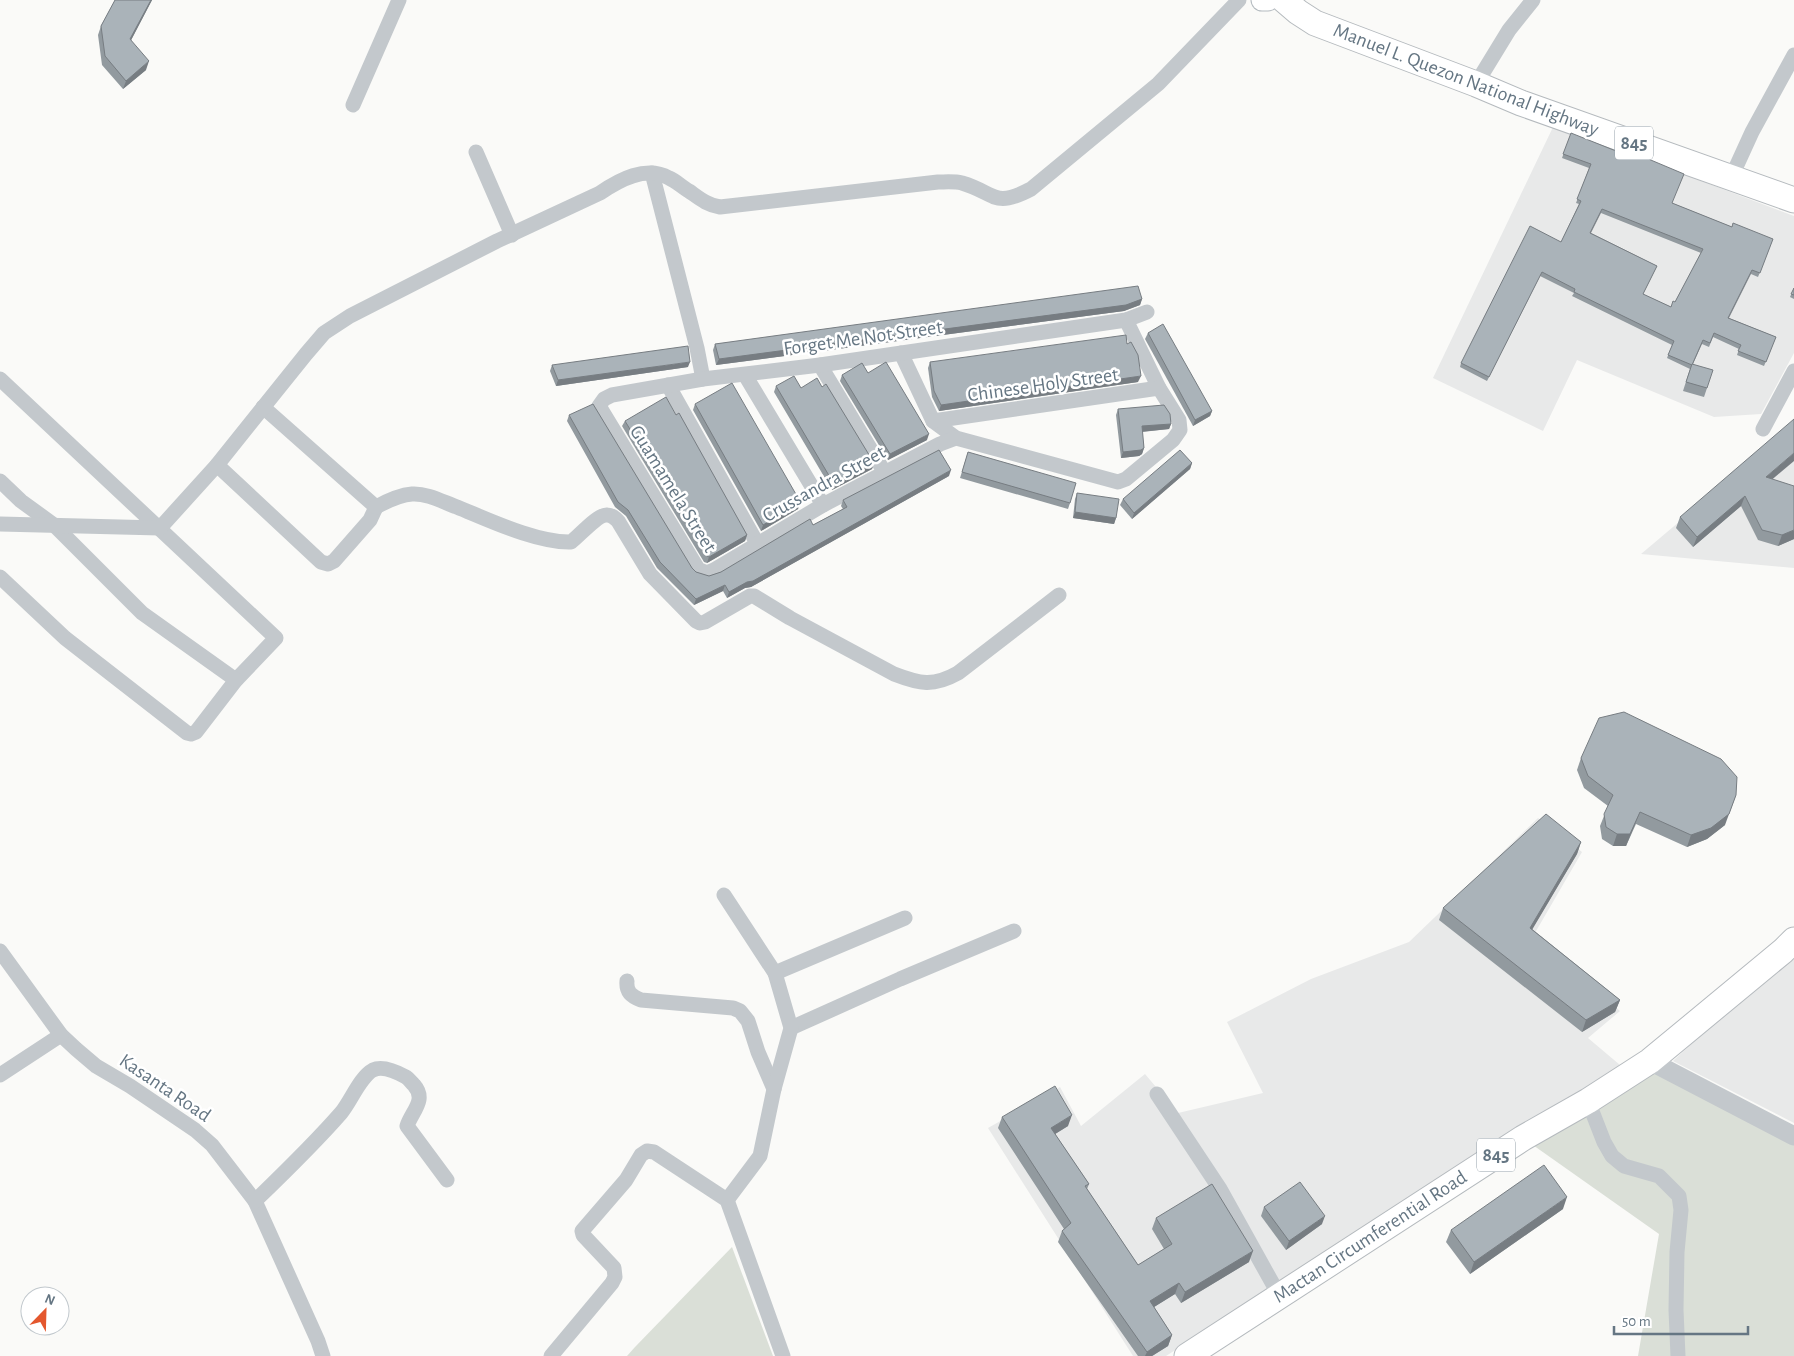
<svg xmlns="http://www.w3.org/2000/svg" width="1794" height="1356" viewBox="0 0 1794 1356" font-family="'Alegreya Sans',sans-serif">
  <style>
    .built { fill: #e8e9e9 }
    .green { fill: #dadfd7 }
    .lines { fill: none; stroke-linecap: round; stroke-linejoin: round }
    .secondary-casing { stroke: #b3babf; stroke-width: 23 }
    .primary-casing { stroke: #b5babe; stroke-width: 27 }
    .minor { stroke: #c3c8cc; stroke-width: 15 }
    .tertiary { stroke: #c3c8cc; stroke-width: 19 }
    .secondary { stroke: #fff; stroke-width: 21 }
    .primary { stroke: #fff; stroke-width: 25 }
    .wall { fill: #929a9f; fill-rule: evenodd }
    .shaded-wall { fill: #777d82 }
    .building { fill: #aab3b9; stroke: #777d82; fill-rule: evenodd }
    .labels { text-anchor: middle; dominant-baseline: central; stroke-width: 5; stroke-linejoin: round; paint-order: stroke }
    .shield { fill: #fff; stroke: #939fa8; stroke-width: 1 }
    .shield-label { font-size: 19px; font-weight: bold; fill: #657683 }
    .street-label { font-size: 20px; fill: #657683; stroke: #fff }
  </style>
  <rect width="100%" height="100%" fill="#fafaf8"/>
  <g class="built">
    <path d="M1554 125 1794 216V353L1761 414 1714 417 1577 360 1543 431 1433 378Z"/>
    <path d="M1794 425V568L1641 554Z"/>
    <path d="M1538 818 1582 852 1532 938 1620 1011 1588 1038 1620 1065 1166 1356H1133L988 1128 1060 1087 1081 1126 1145 1074 1178 1113 1263 1093 1227 1022 1311 979 1409 942Z"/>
    <path d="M1794 948V1123L1673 1061Z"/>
  </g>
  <g class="green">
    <path d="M1650 1061 1794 1142V1356H1638L1659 1234 1523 1138Z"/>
    <path d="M732 1247 773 1356H627L635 1347Z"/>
  </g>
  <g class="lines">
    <g class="secondary-casing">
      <path id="secondary" d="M1262 0H1268"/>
    </g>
    <g class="primary-casing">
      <g id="primary">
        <path d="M1284 0 1298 12 1315 23 1476 84 1521 103 1794 200"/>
        <path d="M1187 1356 1523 1138 1588 1101 1650 1061 1783 951 1794 940"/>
      </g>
    </g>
    <g class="minor">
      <path d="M1476 84 1509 30 1533 0"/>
      <path d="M353 105 399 0"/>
      <path d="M476 152 512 235"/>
      <path d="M652 173 697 348 703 379"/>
      <path d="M1731 178 1752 132 1794 55"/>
      <path d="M901 353 933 421 956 438 1118 482 1126 479 1173 440 1180 430 1179 420 1159 388 1126 320"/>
      <path d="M820 365 885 473"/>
      <path d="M745 375 823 505"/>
      <path d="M0 379 276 638 236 680 196 732 191 734 187 733 65 638 0 577"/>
      <path d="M668 385 757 543"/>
      <path d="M933 421 1159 388"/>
      <path d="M1763 429 1794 371"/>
      <path d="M956 438 940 444 823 505 714 570 707 573 698 569 599 406 604 399 612 395 703 379 820 365 1126 320 1147 312"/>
      <path d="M217 465 321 562 328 564 334 561 370 520 376 507 263 407"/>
      <path d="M0 481 21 501 54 525 142 613 236 680"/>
      <path d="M376 507C387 501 400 495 412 494 427 493 443 502 457 507 489 520 537 543 571 542 579 536 598 514 607 515 612 515 615 518 618 521L650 574 696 621 700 623 705 622 750 596H754L790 618 894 674C920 684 933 687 958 673L1059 595"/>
      <path d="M0 524 160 528 217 465 306 354 324 333 350 316 497 241 600 193C619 180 646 165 669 178 676 181 682 187 689 191 699 198 707 205 720 207L938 182C945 182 954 181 962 183 996 193 993 209 1031 189L1158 84 1239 0"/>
      <path d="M724 895 775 973"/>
      <path d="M0 951 61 1035 76 1049 96 1066 130 1086 195 1130 212 1145 255 1201 318 1341 323 1356"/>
      <path d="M627 981C626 992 631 996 641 1000L733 1008 740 1011 748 1021 758 1052 774 1089"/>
      <path d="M791 1028 900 979 1014 931"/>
      <path d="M0 1075 61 1035"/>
      <path d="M1157 1094 1220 1189 1279 1295"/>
      <path d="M1588 1101 1604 1142 1612 1156 1624 1166 1659 1176 1679 1196 1681 1210 1677 1252 1676 1310 1678 1356"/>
      <path d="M727 1200 760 1156 774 1089 791 1028 775 973 905 918"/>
      <path d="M255 1201C285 1172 314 1144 341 1113 351 1101 360 1077 373 1070 383 1065 397 1072 406 1077 409 1079 411 1082 414 1085 427 1100 412 1111 407 1126L447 1180"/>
      <path d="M551 1356 612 1283 615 1277 614 1268 583 1235 582 1231 626 1180 641 1155 647 1151 654 1152 727 1200 783 1356"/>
    </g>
    <path class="tertiary" d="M1650 1061 1794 1136"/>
    <use href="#secondary" class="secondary"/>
    <use href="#primary" class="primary"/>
  </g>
  <g class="wall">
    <path d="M115 0H152L131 40 146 70 123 89 102 65 98 35 101 26Z"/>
    <path d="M1571 133 1672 203 1732 227 1773 239 1758 277 1751 274 1729 318 1776 337 1764 366 1737 355 1739 349 1713 337 1709 347 1702 344 1693 364 1707 388 1704 397 1683 391 1690 369 1667 358 1672 345 1572 296 1574 293 1540 276 1487 381 1460 367 1461 363 1561 242 1579 204 1576 203 1589 168 1562 158ZM1601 213 1701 253 1675 302 1671 307 1643 294 1657 266 1591 233Z"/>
    <path d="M1794 288V299L1790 297Z"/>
    <path d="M1142 299 1140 305 1124 311 716 365 713 350 715 344Z"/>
    <path d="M1148 333 1212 411 1210 416 1193 426 1145 339Z"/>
    <path d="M1127 344 1138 382 939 411 932 397 928 368 930 362Z"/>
    <path d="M552 365 688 367 556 386 550 371Z"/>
    <path d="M868 373 927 440 888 460 840 381 842 375Z"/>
    <path d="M776 386 801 388 822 387 874 463 872 469 832 490 774 392Z"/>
    <path d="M695 404 798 509 761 531 693 410Z"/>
    <path d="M1118 409 1171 424 1169 429 1142 432 1144 448 1142 454 1139 456 1121 458 1116 415Z"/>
    <path d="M569 415 692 568 696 572 709 576 721 572 813 525 843 509 841 506 843 500 949 476 751 587 745 588 727 598 723 591 694 605 657 568 626 516 615 507 567 421Z"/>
    <path d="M625 421 747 535 745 541 707 563 704 562 622 426Z"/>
    <path d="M968 452 1070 503 1068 509 960 478Z"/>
    <path d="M1192 463 1190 469 1132 519 1120 505 1123 499Z"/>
    <path d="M1772 479 1794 539 1778 546 1758 540 1741 506 1693 547 1676 528 1680 517Z"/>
    <path d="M1077 493 1116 518 1114 524 1073 518 1075 499Z"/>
    <path d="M1581 758 1725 825 1707 839 1687 847 1636 824 1626 846H1613L1602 839 1600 826 1608 806 1584 788 1577 770Z"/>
    <path d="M1581 842 1577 854 1532 929 1620 1000 1615 1012 1582 1032 1439 920 1443 908Z"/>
    <path d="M1002 1117 1068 1126 1055 1134 1089 1184 1087 1189 1138 1265 1164 1249 1152 1229 1156 1218 1249 1262 1181 1303 1175 1294 1154 1307 1172 1335 1168 1346 1152 1356H1138L1058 1242 1062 1231 1064 1229 998 1128Z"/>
    <path d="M1264 1207 1322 1224 1286 1250 1261 1216Z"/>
    <path d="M1563 1209 1470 1274 1446 1242 1451 1230Z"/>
  </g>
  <g class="shaded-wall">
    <path d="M151 0H152L127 48 130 39Z"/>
    <path d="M149 61 146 70 123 89 126 81Z"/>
    <path d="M1142 299 1140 305 1124 311 716 365 719 359Z"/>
    <path d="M690 362 688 367 556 386 558 380Z"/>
    <path d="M1141 376 1138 382 939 411 941 405Z"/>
    <path d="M1212 411 1210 416 1193 426 1195 420Z"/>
    <path d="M1171 424 1169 429 1139 432 1142 426Z"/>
    <path d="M929 434 927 440 888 460 890 454Z"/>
    <path d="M1144 448 1142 454 1139 456 1121 458 1123 452Z"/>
    <path d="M1794 453V461L1762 488 1766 477Z"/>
    <path d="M874 463 872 469 832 490 834 484Z"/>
    <path d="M1192 463 1190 469 1132 519 1134 513Z"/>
    <path d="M951 470 949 476 751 587 745 588 727 598 729 592 747 582Z"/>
    <path d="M1745 496 1741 506 1693 547 1697 537Z"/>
    <path d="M801 503 798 509 761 531 763 525Z"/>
    <path d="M1075 512 1116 518 1114 524 1073 518Z"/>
    <path d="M1794 530V539L1778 546 1782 535Z"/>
    <path d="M747 535 745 541 707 563 709 557Z"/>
    <path d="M725 585 723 591 694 605 696 599Z"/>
    <path d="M1736 795 1725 825 1707 839 1687 847 1691 835Z"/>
    <path d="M1640 812 1626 846H1613L1617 834Z"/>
    <path d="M1581 842 1577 854 1526 940 1530 928Z"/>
    <path d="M1620 1000 1615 1012 1582 1032 1586 1020Z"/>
    <path d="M1072 1115 1068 1126 1047 1139 1051 1128Z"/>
    <path d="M1567 1197 1563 1209 1470 1274 1474 1262Z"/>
    <path d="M1325 1216 1322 1224 1286 1250 1289 1241Z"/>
    <path d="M1253 1251 1249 1262 1181 1303 1185 1292Z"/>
    <path d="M1179 1283 1175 1294 1146 1312 1150 1301Z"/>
    <path d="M1172 1335 1168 1346 1152 1356H1145L1147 1352Z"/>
  </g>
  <g class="building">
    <path d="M115 0H151L130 39 149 61 126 81 105 56 101 26Z"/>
    <path d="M1571 133 1621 153 1622 150 1646 158 1684 174 1672 203 1732 227 1733 223 1773 239 1760 273 1752 270 1728 318 1776 337 1766 362 1738 351 1741 345 1714 333 1710 343 1703 340 1692 365 1668 355 1674 341 1574 292 1575 289 1542 272 1489 377 1461 363 1530 226 1561 242 1581 201 1577 199 1591 164 1563 154ZM1602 209 1703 249 1675 302 1673 301 1671 307 1643 294 1657 266 1590 233Z"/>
    <path d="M1138 286 1142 299 1126 305 719 359 715 344Z"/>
    <path d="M1794 288V295L1791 294Z"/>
    <path d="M1163 324 1212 411 1195 420 1148 333Z"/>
    <path d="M1126 335 1127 344 1131 342 1138 355 1141 376 941 405 934 391 930 362Z"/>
    <path d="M688 346 690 362 558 380 552 365Z"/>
    <path d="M886 362 929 434 890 454 842 375 862 363 868 373Z"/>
    <path d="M1692 364 1713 370 1707 388 1686 382Z"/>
    <path d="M794 376 801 388 817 378 822 387 826 384 874 463 834 484 776 386Z"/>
    <path d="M732 383 801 503 763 525 695 404Z"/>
    <path d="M666 397 676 415 679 413 747 535 709 557 707 556 625 421Z"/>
    <path d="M593 404 692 568 696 572 709 576 721 572 810 519 813 525 847 507 843 500 939 450 951 470 753 581 747 582 729 592 725 585 696 599 660 562 628 510 618 502 569 415Z"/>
    <path d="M1164 405 1170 414 1171 424 1142 426 1144 448 1141 450 1123 452 1118 409Z"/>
    <path d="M1794 419V453L1766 477 1794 486V530L1782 535 1762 530 1745 496 1697 537 1680 517Z"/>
    <path d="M1180 450 1192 463 1134 513 1123 499Z"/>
    <path d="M968 452 1076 483 1070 503 962 472Z"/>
    <path d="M1077 493 1119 499 1116 518 1075 512Z"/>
    <path d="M1624 712 1721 759 1737 777 1736 795 1729 814 1711 828 1691 835 1640 812 1630 834H1617L1606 827 1604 814 1613 795 1588 776 1581 758 1599 718Z"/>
    <path d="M1546 814 1581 842 1530 928 1620 1000 1586 1020 1443 908Z"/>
    <path d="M1055 1086 1072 1115 1051 1128 1089 1184 1085 1186 1138 1265 1172 1244 1156 1218 1212 1184 1253 1251 1185 1292 1179 1283 1150 1301 1172 1335 1147 1352 1062 1231 1071 1223 1002 1117Z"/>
    <path d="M1544 1165 1567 1197 1474 1262 1451 1230Z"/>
    <path d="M1300 1182 1325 1216 1289 1241 1264 1207Z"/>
  </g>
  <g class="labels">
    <g class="shield">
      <rect x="1615" y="126.5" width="38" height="33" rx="4"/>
      <rect x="1477" y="1138.5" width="38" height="33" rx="4"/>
    </g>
    <g class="shield-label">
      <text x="1634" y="143">845</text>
      <text x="1496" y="1155">845</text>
    </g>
    <g class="street-label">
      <text transform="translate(1466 80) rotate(21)">Manuel L. Quezon National Highway</text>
      <text transform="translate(863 338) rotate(-8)">Forget Me Not Street</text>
      <text transform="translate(1043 385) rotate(-8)">Chinese Holy Street</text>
      <text transform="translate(824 484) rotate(-29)">Crussandra Street</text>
      <text transform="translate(673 489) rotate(58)">Guamamela Street</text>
      <text transform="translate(165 1088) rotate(34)">Kasanta Road</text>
      <text transform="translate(1370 1237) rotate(-33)">Mactan Circumferential Road</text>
    </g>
  </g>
  <g transform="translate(45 1311) rotate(23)"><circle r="24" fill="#ffffff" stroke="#c1c8cd"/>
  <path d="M0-4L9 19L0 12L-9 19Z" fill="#e4572e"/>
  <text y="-8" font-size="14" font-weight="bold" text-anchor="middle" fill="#657683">N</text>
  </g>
  <path d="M1614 1326v8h134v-8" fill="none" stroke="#657683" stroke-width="2.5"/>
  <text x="1622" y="1326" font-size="15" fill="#657683" stroke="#ffffff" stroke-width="4" paint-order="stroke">50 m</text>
</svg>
